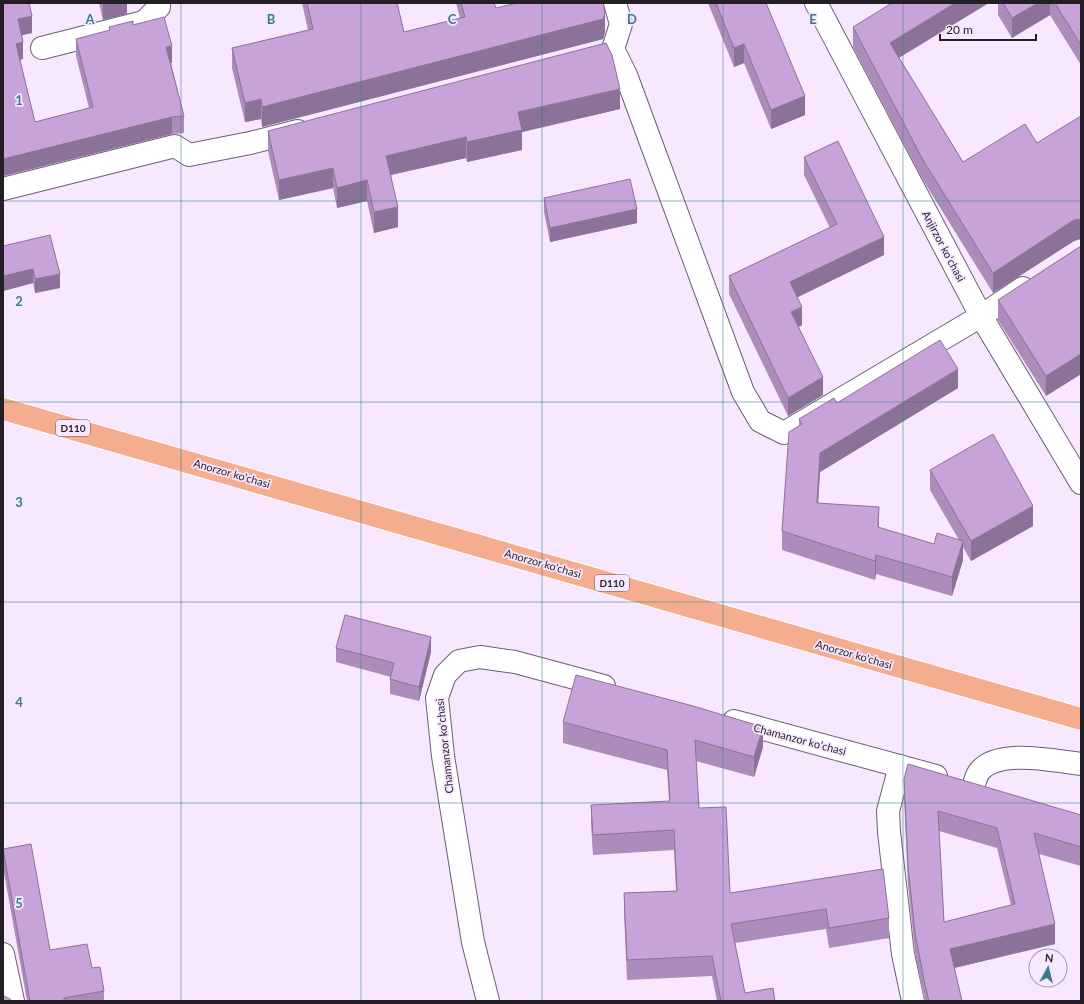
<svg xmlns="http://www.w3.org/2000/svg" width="1084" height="1004" viewBox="0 0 1084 1004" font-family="Lato,sans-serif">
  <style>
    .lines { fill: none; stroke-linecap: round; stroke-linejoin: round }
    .street-casing { stroke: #6b5e71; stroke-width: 24 }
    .primary-casing { stroke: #fff; stroke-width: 24 }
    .street { stroke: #fff; stroke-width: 22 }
    .primary { stroke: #f4ad8e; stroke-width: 22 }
    .wall { fill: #ab8cbb; fill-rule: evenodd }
    .shaded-wall { fill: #8b7298 }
    .building { fill: #c7a3d9; stroke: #8b7298; fill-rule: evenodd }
    .grid { fill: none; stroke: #397d8c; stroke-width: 1; stroke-opacity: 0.55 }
    .labels { text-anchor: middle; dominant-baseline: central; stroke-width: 3.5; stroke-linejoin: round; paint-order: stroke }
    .shield { fill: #f7e8ff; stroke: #635b68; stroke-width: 1 }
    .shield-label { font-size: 10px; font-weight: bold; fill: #241f27 }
    .street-label { font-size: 11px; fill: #241f27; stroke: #f7e8ff }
    .grid-label { font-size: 13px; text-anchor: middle; font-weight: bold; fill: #397d8c; stroke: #f7e8ff; stroke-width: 3.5; stroke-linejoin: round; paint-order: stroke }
  </style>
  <rect width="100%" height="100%" fill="#f7e8ff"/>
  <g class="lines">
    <g class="street-casing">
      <g id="street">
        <path d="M615 3 621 24 613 49 626 75 743 392 760 421 784 433 981 316 1023 288"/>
        <path d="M816 3 981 316 1081 483"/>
        <path d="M42 48 144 22 159 7V3"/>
        <path d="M3 189 175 146 189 155 250 143 298 131"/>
        <path d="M734 721 936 776"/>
        <path d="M900 766 888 811 889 832 903 954 913 1001"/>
        <path d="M973 787C975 782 976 776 979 772 997 748 1055 761 1081 764"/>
        <path d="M3 954 13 1001"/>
        <path d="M488 1001 473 942 443 756 437 698 445 675 459 661 480 657 515 662 604 686"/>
      </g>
    </g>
    <g class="primary-casing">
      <path id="primary" d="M3 409 1081 719"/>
    </g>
    <use href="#street" class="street"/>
    <use href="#primary" class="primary"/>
  </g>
  <g class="wall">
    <path d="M3 3 32 33 22 35 23 59 20 60 35 122 89 108 76 56V39L109 31V27L133 25 172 63H171L184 116V133L172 134 3 176Z"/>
    <path d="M99 3H127V14L103 20Z"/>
    <path d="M302 3H397L404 32 460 18 456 3H494L496 8 605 32 603 39 262 127 261 119 245 122 232 68V48L308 30Z"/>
    <path d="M708 3H766L805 115 771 129 744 63 734 67Z"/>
    <path d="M987 3V4L899 58 963 162 1037 143 1081 116V239L1074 241 993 293 923 180 853 47V27Z"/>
    <path d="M998 3H1081V65L1050 15 1012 38 998 15Z"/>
    <path d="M620 109 522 132V150L467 162 466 158 391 175 398 227 374 233 367 201 337 208 333 188 279 200 268 151V131Z"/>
    <path d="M804 157 884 255 797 297 802 325 799 327 823 395 788 416 729 294V276L830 228 804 175Z"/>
    <path d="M544 198 637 223 550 242 544 212Z"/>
    <path d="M3 246 60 288 35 293 33 283 3 291Z"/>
    <path d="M1081 246V374L1046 396 998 320V300Z"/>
    <path d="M958 388 820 472 818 503 879 528 934 544 959 540 930 490V470L1033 526 971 561 963 547V560L952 596 876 574 875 580 782 550V531L799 425V419L837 403Z"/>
    <path d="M336 648 431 652 419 701 390 694V679L391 677 336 662Z"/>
    <path d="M563 722 763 747 754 777 696 761 699 808 730 893 889 918V938L829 948 826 929 735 943 745 993 775 1001H717L712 976 627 980 624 913V893L676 891 674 850 593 855 591 825V805L669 801 667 770 563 743Z"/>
    <path d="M904 779 1081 815V866L1039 854 1055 944 954 968 962 1001H924L915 952 908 885 904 798ZM939 831 997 848 1011 905 944 922Z"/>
    <path d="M3 849 50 950 92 968 104 991V1001H27L3 867Z"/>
  </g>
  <g class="shaded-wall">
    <path d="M112 3H127V14L103 20V5Z"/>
    <path d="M955 3H987V4L890 63V43Z"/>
    <path d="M1038 3H1050V15L1012 38V18Z"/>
    <path d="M605 13V32L603 39 262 127V107Z"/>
    <path d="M32 16V33L18 36V19Z"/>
    <path d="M23 42V59L16 61V44Z"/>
    <path d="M744 44V63L734 67V48Z"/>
    <path d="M172 46V63L166 64V47Z"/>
    <path d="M620 89V109L522 132V150L467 162V142L518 112Z"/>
    <path d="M805 96V115L771 129V110Z"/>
    <path d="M261 99V119L245 122V103Z"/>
    <path d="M172 117V134L3 176V159Z"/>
    <path d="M466 137V158L386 176V156Z"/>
    <path d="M333 168V188L279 200V180Z"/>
    <path d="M367 180V201L337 208V188Z"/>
    <path d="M398 207V227L374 233V212Z"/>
    <path d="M637 209V223L550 242V228Z"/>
    <path d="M1080 219V239L1074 241 993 293V273L1074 220Z"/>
    <path d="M884 237V255L790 301V282Z"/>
    <path d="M33 269V283L3 291V276Z"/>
    <path d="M60 274V288L35 293V279Z"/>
    <path d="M802 307V325L791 330V312Z"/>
    <path d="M1081 354V374L1046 396V376Z"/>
    <path d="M958 369V388L820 472 817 523V503L820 453Z"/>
    <path d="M823 377V395L788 416V398Z"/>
    <path d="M1033 506V526L971 561V541Z"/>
    <path d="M879 507V526L878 547V527Z"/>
    <path d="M963 541V560L952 596V577Z"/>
    <path d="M876 555V574L875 580V561Z"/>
    <path d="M431 637V652L419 701V687Z"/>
    <path d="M763 727V747L754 777V757Z"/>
    <path d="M1055 924V944L950 969V949Z"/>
  </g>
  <g class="building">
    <path d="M3 3H29L32 16 18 19 23 42 16 44 35 122 93 107 76 39 110 30 109 27 133 21V25L164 17 172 46 166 47 184 116 172 117 3 159Z"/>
    <path d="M102 3H112L103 5Z"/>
    <path d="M307 3H397L404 32 465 17 461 3H494L496 8 517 3H603L605 13 603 19 262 107 261 99 245 103 232 48 313 29Z"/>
    <path d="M716 3H766L805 96 771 110 744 44 734 48Z"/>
    <path d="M892 3H955L890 43 963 162 1025 124 1037 143 1081 116V219L1074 220 993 273 923 160 853 27Z"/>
    <path d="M1003 3H1038L1012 18Z"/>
    <path d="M1055 3H1081V45Z"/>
    <path d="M606 43 612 55 620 89 518 112 522 130 467 142 466 137 386 156 398 207 374 212 367 180 337 188 333 168 279 180 268 131Z"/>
    <path d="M838 141 884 237 790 282 802 307 791 312 823 377 788 398 729 276 837 224 804 157Z"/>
    <path d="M630 179 637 209 550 228 544 198Z"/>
    <path d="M50 235 60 274 35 279 33 269 3 276V246Z"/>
    <path d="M1081 246V354L1046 376 998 300Z"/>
    <path d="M940 340 958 369 820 453 817 503 879 507 878 527 934 544 937 533 963 541 952 577 876 555 875 561 782 531 789 432 802 424 799 419 834 398 837 403Z"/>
    <path d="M993 434 1033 506 971 541 930 470Z"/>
    <path d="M345 615 431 637 419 687 390 679 394 663 336 648Z"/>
    <path d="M576 675 693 706 763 727 754 757 695 740 699 808 726 807 730 893 883 869 889 918 829 928 826 909 731 924 745 993 773 988 775 1001H721L712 956 627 960 624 893 677 891 674 830 593 835 591 805 670 801 667 750 563 722Z"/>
    <path d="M908 764 1081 815V847L1034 833 1055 924 950 949 962 1001H929L925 985 915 933 908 866 904 779ZM938 811 997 828 1015 904 944 922Z"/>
    <path d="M31 844 50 950 87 944 92 968 100 967 104 991 64 998V1001H30L3 849Z"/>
    <path d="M3 994 4 996 10 999 11 1001H3Z"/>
  </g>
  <path class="grid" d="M181 3V1001M361 3V1001M542 3V1001M723 3V1001M903 3V1001M3 201H1081M3 402H1081M3 602H1081M3 803H1081"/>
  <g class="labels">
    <g class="shield">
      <rect x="56" y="420" width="34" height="16" rx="3"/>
      <rect x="595" y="575" width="34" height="16" rx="3"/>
    </g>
    <g class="shield-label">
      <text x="73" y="428">D110</text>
      <text x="612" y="583">D110</text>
    </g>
    <g class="street-label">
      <text transform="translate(944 246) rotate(62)">Anjirzor koʻchasi</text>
      <text transform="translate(232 473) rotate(16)">Anorzor ko'chasi</text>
      <text transform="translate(543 563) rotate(16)">Anorzor ko'chasi</text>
      <text transform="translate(854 654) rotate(16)">Anorzor ko'chasi</text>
      <text transform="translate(800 739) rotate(15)">Chamanzor koʻchasi</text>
      <text transform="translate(444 746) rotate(-96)">Chamanzor koʻchasi</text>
    </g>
  </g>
  <g class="grid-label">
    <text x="90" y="24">A</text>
    <text x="271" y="24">B</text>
    <text x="452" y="24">C</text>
    <text x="632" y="24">D</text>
    <text x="813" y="24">E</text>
    <text x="19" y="105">1</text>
    <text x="19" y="306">2</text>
    <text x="19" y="507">3</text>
    <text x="19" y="707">4</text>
    <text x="19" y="908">5</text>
  </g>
  <rect width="1084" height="1004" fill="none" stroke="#241f27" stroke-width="8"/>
  <g transform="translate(1048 968) rotate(7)"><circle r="19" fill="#f7e8ff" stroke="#a398a9"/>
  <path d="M0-3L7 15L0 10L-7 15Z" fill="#397d8c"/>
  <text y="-6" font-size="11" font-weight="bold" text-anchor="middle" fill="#241f27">N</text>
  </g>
  <path d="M940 34v6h96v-6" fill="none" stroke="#241f27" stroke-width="2"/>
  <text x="946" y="34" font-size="12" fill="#241f27" stroke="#f7e8ff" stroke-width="3" paint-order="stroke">20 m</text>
</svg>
